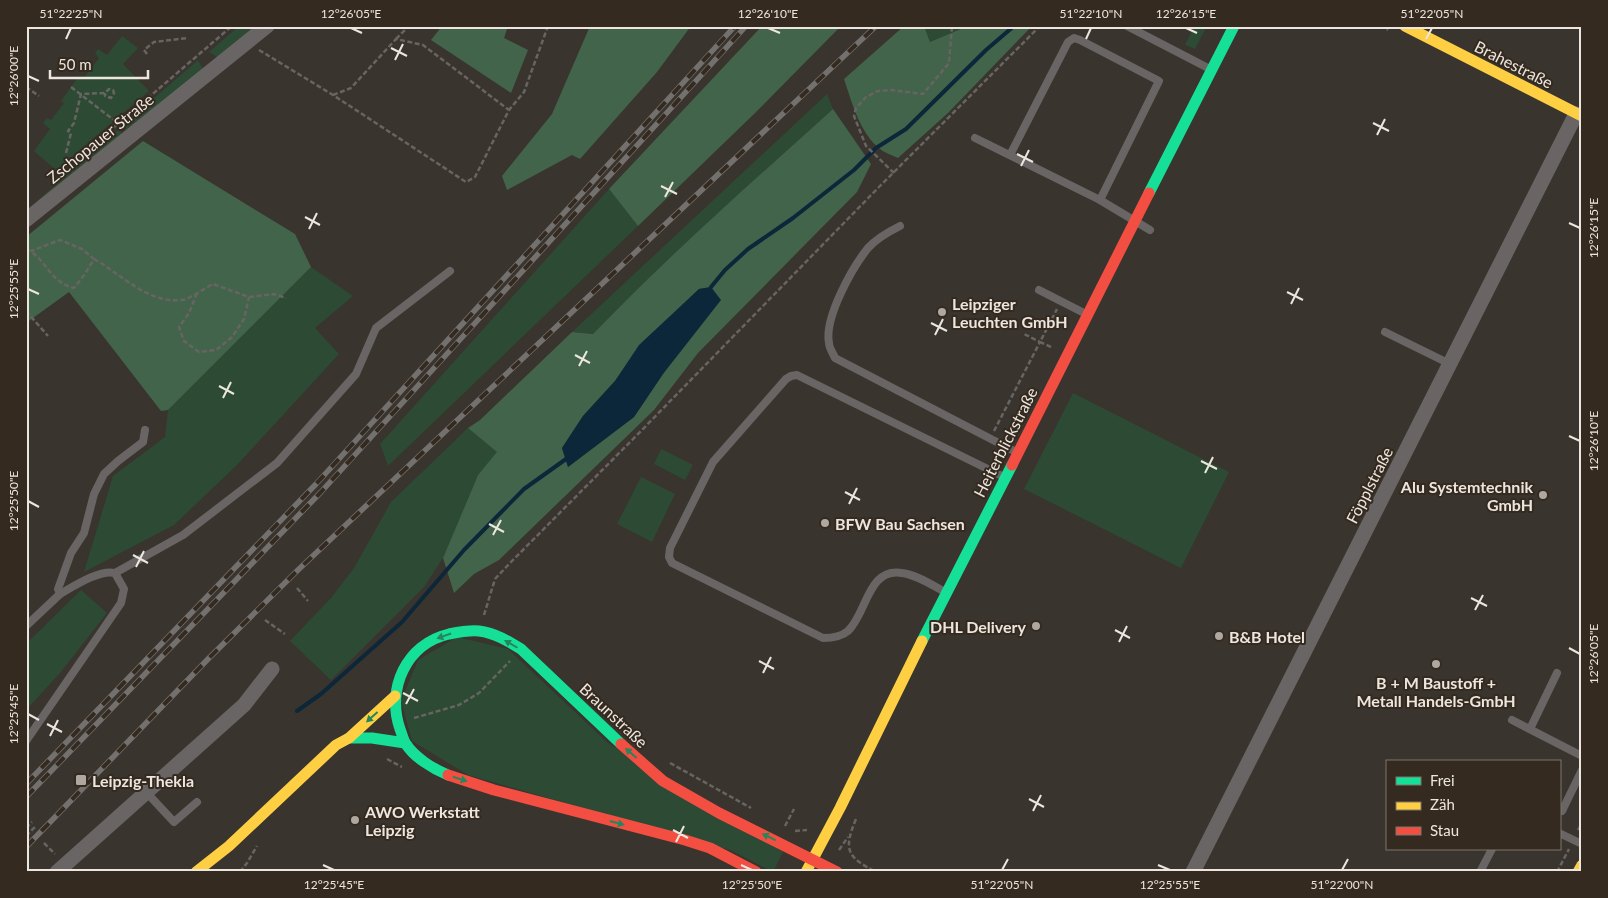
<svg xmlns="http://www.w3.org/2000/svg" width="1608" height="898" viewBox="0 0 1608 898" font-family="Lato,sans-serif">
  <style>
    .green { fill: #2c4a34 }
    .forest { fill: #42644b; fill-rule: evenodd }
    .water { fill: #0c2739 }
    .lines { fill: none; stroke-linecap: round; stroke-linejoin: round }
    .stream { stroke: #0c2739; stroke-width: 4 }
    .path { stroke: #676462; stroke-width: 2.5; stroke-dasharray: 5 2.5; stroke-linecap: butt }
    .lane { stroke: #696564; stroke-width: 8 }
    .street { stroke: #696564; stroke-width: 15 }
    .fast { stroke: #16e098; stroke-width: 11 }
    .slow { stroke: #ffcf43; stroke-width: 11 }
    .jam { stroke: #f24e42; stroke-width: 11 }
    .rail-casing { stroke: #74706e; stroke-width: 5.5 }
    .rail { stroke: #342a1f; stroke-width: 4; stroke-dasharray: 11; stroke-linecap: butt }
    .oneway { fill: #25855c }
    .ticks { fill: none; stroke: #ede6df; stroke-width: 2 }
    .poi-dot { fill: #aea8a1; stroke: #342a1f; stroke-width: 2 }
    .labels { text-anchor: middle; dominant-baseline: central; stroke-width: 4; stroke-linejoin: round; paint-order: stroke }
    .street-label { font-size: 16px; fill: #ede6df; stroke: #342a1f }
    .poi-label { font-size: 16px; font-weight: bold; fill: #ede6df; stroke: #342a1f; text-anchor: start }
    .neatline { fill: none; stroke: #ede6df; stroke-width: 2 }
    .ticks-label { font-size: 12px; text-anchor: middle; fill: #ede6df }
  </style>
  <rect width="100%" height="100%" fill="#39342e"/>
  <g class="green">
    <path d="M239 26H255L217 57 209 52Z"/>
    <path d="M924 26H964L963 28 930 42Z"/>
    <path d="M1194 26H1207L1195 49 1185 45Z"/>
    <path d="M122 36 138 48 123 64 149 91 56 170 34 151 50 129 43 123 47 118 51 120 64 103 61 101 79 76 83 79 99 58 95 53 98 49 107 55Z"/>
    <path d="M198 60 203 69 127 131 122 126Z"/>
    <path d="M827 94 833 109C752 183 669 255 593 334L572 332Z"/>
    <path d="M119 129 122 134 29 208Z"/>
    <path d="M609 189 638 226 388 466 380 444Z"/>
    <path d="M311 267 353 296 315 328 339 354 236 466 174 525 84 572 113 476 165 437 168 410Z"/>
    <path d="M1073 393 1229 472 1181 568 1024 489Z"/>
    <path d="M468 428 498 452 478 475 443 558 424 587 331 680 290 641 331 598 354 568 391 502Z"/>
    <path d="M661 449 693 465 685 480 654 464Z"/>
    <path d="M641 477 675 494 652 542 617 524Z"/>
    <path d="M81 590 107 613 60 673 26 710V644Z"/>
    <path d="M457 637 508 649 608 743 783 852 773 872 730 850 468 775 412 741 401 701 418 660Z"/>
  </g>
  <g class="forest">
    <path d="M442 26H508L504 38 528 50 511 93 431 40Z"/>
    <path d="M590 26H691L657 72 580 159 572 155 507 190 502 176 552 114Z"/>
    <path d="M762 26H841L754 114 638 226 609 189Z"/>
    <path d="M904 26H924L930 42 963 28 964 26H1032L948 113 898 158C892 155 885 153 880 149 860 133 852 103 844 79Z"/>
    <path d="M833 109 871 164 857 192 698 353 654 410 499 560 474 574 454 593 443 558 478 475 497 452 468 428 480 420 572 332 593 334C669 255 752 182 833 109ZM711 287 663 374 634 417 568 467 562 448 583 416 615 381 627 364 672 315 699 289Z"/>
    <path d="M143 141 295 234 311 267 168 410 161 411 69 292 26 323V237Z"/>
  </g>
  <path class="water" d="M711 287 721 300 663 374 634 417 568 467 562 448 583 416 615 381 639 345 699 289Z"/>
  <g class="lines">
    <g class="stream">
      <path d="M711 287 725 270 748 249 793 218 854 170 876 148 906 129 986 50 1014 26"/>
      <path d="M297 711 321 694 402 622 464 550 524 489 566 459"/>
    </g>
    <g class="path">
      <path d="M1380 26 1388 30"/>
      <path d="M396 39 409 26"/>
      <path d="M259 50 333 95 466 182 475 177 509 110 524 92 548 26"/>
      <path d="M147 54 144 50 154 42 188 38"/>
      <path d="M26 87 39 96"/>
      <path d="M71 87 119 124"/>
      <path d="M333 95 351 88 396 39 423 45 509 110"/>
      <path d="M66 153 71 133 68 131 74 123 81 94 105 93 109 89 113 90 114 93 111 98 105 96V93"/>
      <path d="M79 157 232 26"/>
      <path d="M894 173 866 146 854 116 856 108 866 97 878 91 891 90 923 94 949 63 952 26"/>
      <path d="M26 249C46 258 49 282 74 288L85 274 94 259 82 249 60 240 31 251"/>
      <path d="M94 259C121 274 148 304 182 300 190 299 205 288 213 284L249 297 274 294 286 298"/>
      <path d="M197 293 189 313 179 327 184 341 199 352 216 350 232 337 244 319 249 297"/>
      <path d="M26 311 48 336"/>
      <path d="M1051 347 1040 342 1057 309"/>
      <path d="M994 431 1040 342 1024 334"/>
      <path d="M297 588 308 601"/>
      <path d="M484 615 495 579 510 563 640 432 879 187 1040 26"/>
      <path d="M265 620 285 634"/>
      <path d="M414 718 459 705 479 693 510 661"/>
      <path d="M387 759 402 767"/>
      <path d="M670 763 751 808"/>
      <path d="M856 819C843 850 847 857 876 872"/>
      <path d="M785 826 794 809"/>
      <path d="M26 828 32 822"/>
      <path d="M1578 830 1582 823"/>
      <path d="M795 831 807 830"/>
      <path d="M26 836 36 826"/>
      <path d="M44 843 55 854"/>
      <path d="M839 850 848 837"/>
      <path d="M240 872 247 863 257 846"/>
      <path d="M1557 872 1569 849"/>
    </g>
    <g class="lane">
      <path d="M1127 26 1210 69"/>
      <path d="M975 138 1100 200 1150 230"/>
      <path d="M1010 155 1068 42 1074 38 1080 40 1159 81 1100 200"/>
      <path d="M900 226C888 232 877 238 868 248 852 268 824 318 829 343 829 348 833 353 835 358L1016 452"/>
      <path d="M1039 290 1086 314"/>
      <path d="M1385 332 1450 364"/>
      <path d="M945 592C932 585 917 575 902 573 868 567 867 613 848 631 841 637 832 638 823 638L672 563 669 557 670 548 713 462 786 379 791 376 797 375 1004 477"/>
      <path d="M60 594C74 586 100 569 115 573L183 535 277 463 356 374 376 328 450 271"/>
      <path d="M26 626 60 594 58 589 71 553 84 533 94 494 104 474 118 461 143 442 145 430"/>
      <path d="M1512 720 1582 756"/>
      <path d="M1530 729 1557 673"/>
      <path d="M26 741 121 603 124 589 115 573"/>
      <path d="M147 793 174 822 197 802"/>
      <path d="M1562 811 1582 770"/>
      <path d="M1559 833 1582 844"/>
      <path d="M1480 872 1492 849"/>
    </g>
    <g class="street">
      <path d="M26 220 267 26"/>
      <path d="M57 872 244 705 272 669"/>
      <path d="M1193 872 1576 114"/>
    </g>
    <g class="fast">
      <path d="M1149 193 1234 26"/>
      <path d="M922 641 1012 465"/>
      <path d="M349 738H372L405 743"/>
      <path d="M448 775C433 769 414 757 406 744 403 740 402 734 400 729 386 689 406 644 449 634 459 632 469 630 479 631 495 633 508 641 521 649L621 744"/>
    </g>
    <g class="slow">
      <path d="M1405 26 1582 116"/>
      <path d="M196 872 229 846 336 745 349 738 395 696"/>
      <path d="M806 872 840 808 922 641"/>
      <path d="M1578 872 1582 865"/>
    </g>
    <g class="jam">
      <path d="M1012 465 1149 193"/>
      <path d="M621 744 663 781 719 813 837 872"/>
      <path d="M448 775 494 790 685 840 710 848 756 872"/>
    </g>
    <g class="rail-casing">
      <g id="rail">
        <path d="M26 784 316 484 735 26"/>
        <path d="M26 797 321 492 746 26"/>
        <path d="M26 847 209 658 299 569 876 26"/>
      </g>
    </g>
    <use href="#rail" class="rail"/>
  </g>
  <defs><path id="oneway-solid" d="M-6-.8H1V-3.2L6.5 0L1 3.2V.8H-6Z" transform="scale(1.25)"/></defs>
  <g class="oneway">
    <use href="#oneway-solid" transform="translate(444 636) rotate(161)"/>
    <use href="#oneway-solid" transform="translate(511 644) rotate(-150)"/>
    <use href="#oneway-solid" transform="translate(372 717) rotate(138)"/>
    <use href="#oneway-solid" transform="translate(631 753) rotate(-139)"/>
    <use href="#oneway-solid" transform="translate(460 779) rotate(17)"/>
    <use href="#oneway-solid" transform="translate(617 823) rotate(15)"/>
    <use href="#oneway-solid" transform="translate(769 837) rotate(-154)"/>
  </g>
  <path class="ticks" d="M351 28 362 33M768 28 780 33M1186 28 1197 33M66 39 71 28M1086 39 1091 28M1426 39 1432 28M391 48 407 56M395 60 403 44M28 76 39 81M1373 123 1389 131M1377 135 1385 119M1017 154 1033 162M1021 166 1029 150M661 186 677 194M665 197 673 182M305 217 320 225M1569 223 1580 228M309 229 317 213M28 289 39 294M1287 292 1303 300M1291 304 1299 288M931 323 947 331M935 335 943 319M575 355 590 363M579 366 587 351M219 386 234 394M223 398 231 382M1569 436 1580 441M1201 461 1217 469M1205 473 1213 457M845 492 860 500M28 501 39 507M849 504 857 488M489 524 504 532M493 535 501 520M133 555 148 563M136 567 144 551M1471 598 1487 606M1475 610 1483 595M1115 630 1130 638M1119 642 1127 626M1569 648 1580 654M759 661 774 669M763 673 771 657M403 693 418 701M406 704 414 689M28 714 39 720M47 724 62 732M50 736 58 720M1029 799 1044 807M1033 811 1041 795M673 830 688 838M676 842 684 826M323 865 334 870M741 865 752 870M1158 865 1170 870M1002 870 1008 859M1342 870 1348 859"/>
  <g class="poi-dot">
    <circle cx="942" cy="312" r="5"/>
    <circle cx="1543" cy="495" r="5"/>
    <circle cx="825" cy="523" r="5"/>
    <circle cx="1036" cy="626" r="5"/>
    <circle cx="1219" cy="636" r="5"/>
    <circle cx="1436" cy="664" r="5"/>
    <rect x="75" y="774" width="12" height="12" rx="2.5"/>
    <circle cx="355" cy="820" r="5"/>
  </g>
  <g class="labels">
    <g class="street-label">
      <text transform="translate(1514 64) rotate(27)">Brahestraße</text>
      <text transform="translate(100 138) rotate(-39)">Zschopauer Straße</text>
      <text transform="translate(1005 442) rotate(-63)">Heiterblickstraße</text>
      <text transform="translate(1369 485) rotate(-63)">Föpplstraße</text>
      <text transform="translate(614 715) rotate(43)">Braunstraße</text>
    </g>
    <g class="poi-label">
      <text x="952" y="303">Leipziger<tspan x="952" dy="18">Leuchten GmbH</tspan></text>
      <text x="1533" y="486" text-anchor="end">Alu Systemtechnik<tspan x="1533" dy="18">GmbH</tspan></text>
      <text x="835" y="523">BFW Bau Sachsen</text>
      <text x="1026" y="626" text-anchor="end">DHL Delivery</text>
      <text x="1229" y="636">B&amp;B Hotel</text>
      <text x="1436" y="682" text-anchor="middle">B + M Baustoff +<tspan x="1436" dy="18">Metall Handels-GmbH</tspan></text>
      <text x="92" y="780">Leipzig-Thekla</text>
      <text x="365" y="811">AWO Werkstatt<tspan x="365" dy="18">Leipzig</tspan></text>
    </g>
  </g>
  <rect width="1608" height="898" fill="none" stroke="#342a1f" stroke-width="55"/>
  <rect x="1386" y="760" width="175" height="90" fill="#342a1f" stroke="#7e756c"/>
  <rect x="1396" y="777" width="25" height="8" fill="#16e098" stroke="#7e756c"/>
  <text x="1430" y="786" font-size="15" fill="#ede6df">Frei</text>
  <rect x="1396" y="802" width="25" height="8" fill="#ffcf43" stroke="#7e756c"/>
  <text x="1430" y="810" font-size="15" fill="#ede6df">Zäh</text>
  <rect x="1396" y="827" width="25" height="8" fill="#f24e42" stroke="#7e756c"/>
  <text x="1430" y="836" font-size="15" fill="#ede6df">Stau</text>
  <path d="M50 70v8h98v-8" fill="none" stroke="#ede6df" stroke-width="2.5"/>
  <text x="58" y="70" font-size="15" fill="#ede6df" stroke="#342a1f" stroke-width="4" paint-order="stroke">50 m</text>
  <rect x="28" y="28" width="1552" height="842" class="neatline"/>
  <g class="ticks-label">
    <text x="71" y="18">51°22'25"N</text>
    <text x="351" y="18">12°26'05"E</text>
    <text x="768" y="18">12°26'10"E</text>
    <text x="1091" y="18">51°22'10"N</text>
    <text x="1186" y="18">12°26'15"E</text>
    <text x="1432" y="18">51°22'05"N</text>
    <text transform="translate(14 76) rotate(-90)" y="4">12°26'00"E</text>
    <text transform="translate(1594 228) rotate(-90)" y="4">12°26'15"E</text>
    <text transform="translate(14 289) rotate(-90)" y="4">12°25'55"E</text>
    <text transform="translate(1594 441) rotate(-90)" y="4">12°26'10"E</text>
    <text transform="translate(14 501) rotate(-90)" y="4">12°25'50"E</text>
    <text transform="translate(1594 654) rotate(-90)" y="4">12°26'05"E</text>
    <text transform="translate(14 714) rotate(-90)" y="4">12°25'45"E</text>
    <text x="334" y="889">12°25'45"E</text>
    <text x="752" y="889">12°25'50"E</text>
    <text x="1002" y="889">51°22'05"N</text>
    <text x="1170" y="889">12°25'55"E</text>
    <text x="1342" y="889">51°22'00"N</text>
  </g>
</svg>
